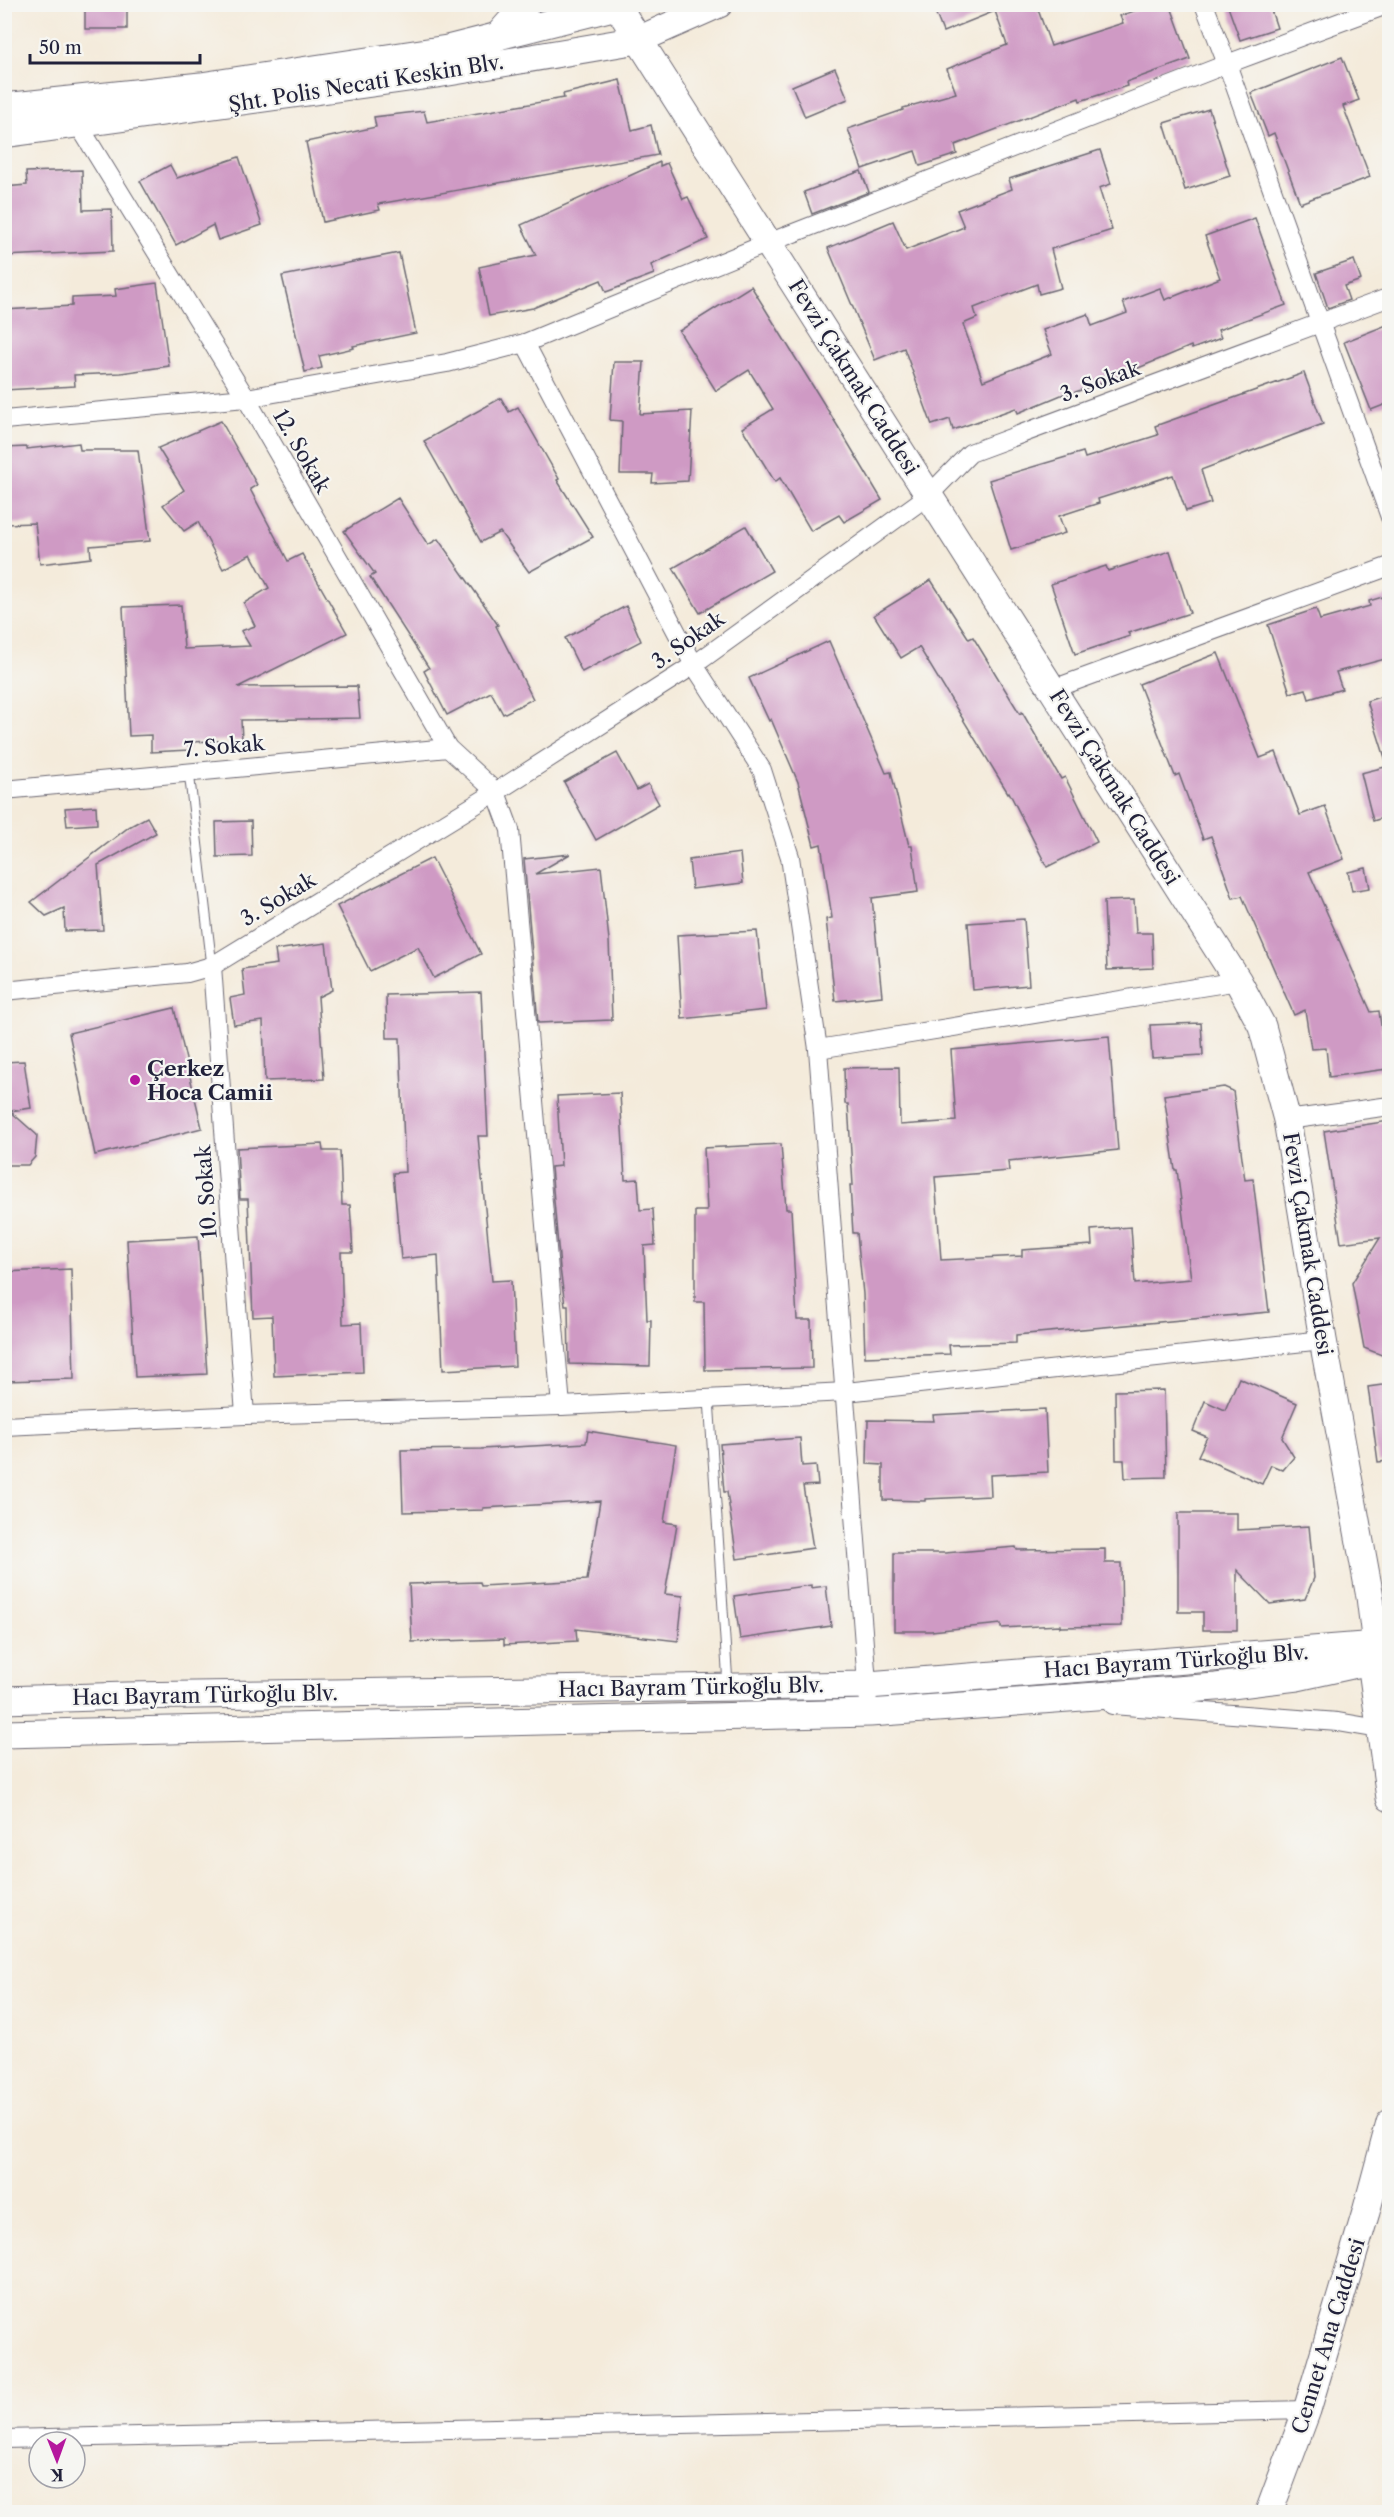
<svg xmlns="http://www.w3.org/2000/svg" width="1394" height="2517" viewBox="0 0 1394 2517" font-family="'Libre Caslon Text',serif">
  <style>
    .building { fill: #cf9ac4 }
    .lines { fill: none; stroke-linecap: round; stroke-linejoin: round }
    .lane-casing { stroke: #6c6873; stroke-width: 11 }
    .street-casing { stroke: #6c6873; stroke-width: 20 }
    .secondary-casing { stroke: #6c6873; stroke-width: 29 }
    .lane { stroke: #fff; stroke-width: 9 }
    .street { stroke: #fff; stroke-width: 18 }
    .secondary { stroke: #fff; stroke-width: 27 }
    .poi-dot { fill: #b5179e; stroke: #f6f6f2; stroke-width: 2 }
    .labels { text-anchor: middle; dominant-baseline: central; stroke-width: 4.5; stroke-linejoin: round; paint-order: stroke }
    .street-label { font-size: 21px; fill: #22223b; stroke: #f6f6f2 }
    .poi-label { font-size: 21px; font-weight: bold; fill: #22223b; stroke: #f6f6f2; text-anchor: start }
  </style>
  <rect width="100%" height="100%" fill="#f6f6f2"/>
  <filter id="ink" filterUnits="userSpaceOnUse"><feTurbulence type="fractalNoise" baseFrequency=".0167" numOctaves="2"/><feDisplacementMap in="SourceGraphic" scale="12" xChannelSelector="R" yChannelSelector="G"/><feConvolveMatrix kernelMatrix="1 2 1 2 8 2 1 2 1" color-interpolation-filters="sRGB"/></filter>
  <filter id="wash" filterUnits="userSpaceOnUse"><feTurbulence type="fractalNoise" baseFrequency=".008" numOctaves="4" result="noise"/><feDisplacementMap in="SourceGraphic" scale="24" xChannelSelector="R" yChannelSelector="G"/><feGaussianBlur stdDeviation="1.35" result="paint"/><feColorMatrix in="noise" values="0 0 0 0 0 0 0 0 0 0 0 0 0 0 0 0 0 1.4 0 .05"/><feComposite in="paint" operator="in"/></filter>
  <g filter="url(#wash)">
    <rect width="100%" height="100%" fill="#f4ebdb"/>
    <g id="blocks">
      <g class="building">
        <rect x="85" y="4" width="42" height="25"/>
        <path d="M945 4H1036L1051 46 1123 23 1120 16 1153 4H1170L1190 59 1126 82 1127 86 1080 101 1079 98 955 145 957 154 920 166 915 151 862 169 848 129 903 110V108L956 93 947 69 1007 45 995 11 943 32 934 9Z"/>
        <path d="M1227 4H1269L1277 28 1240 40Z"/>
        <path d="M1342 57 1359 100 1343 106 1370 177 1300 203 1274 133 1268 136 1251 93Z"/>
        <path d="M835 68 848 99 805 117 792 86Z"/>
        <path d="M620 80 632 130 651 125 658 155 378 204 380 210 323 222 306 142 376 127 374 117 424 111 427 122 564 98 563 94Z"/>
        <path d="M1209 109 1230 176 1185 190 1164 123Z"/>
        <path d="M1100 150 1111 184 1099 188 1112 230 1051 249 1061 288 1039 294 1037 284 974 308 977 318 963 324 983 381 1052 354 1043 330 1088 314 1092 326 1127 313 1123 302 1160 288 1165 300 1220 278 1205 236 1255 218 1286 305 1218 330 1221 338 1192 349 1191 346 1112 379 1067 395 1066 393 1018 413 1016 408 953 430 950 419 932 425 904 348 875 360 828 248 893 221 906 250 964 227 957 210 1012 189 1009 179Z"/>
        <path d="M239 157 262 225 218 240 213 225 176 245 140 181 170 165 177 178Z"/>
        <path d="M660 162V166L667 163 683 199 688 197 708 239 651 265 654 274 606 292 601 280 533 308 489 316 479 267 536 255 521 225Z"/>
        <path d="M82 170 83 210 112 209 113 251 4 256V187L27 185 26 172Z"/>
        <path d="M861 171 869 192 812 214 804 192Z"/>
        <path d="M399 253 416 333 353 346 354 348 319 356 322 368 305 372 282 276Z"/>
        <path d="M1354 260 1361 280 1344 286 1349 300 1328 308 1316 273Z"/>
        <path d="M157 283 169 366 121 373 74 375 75 386 4 390V310L72 306V298L116 296 115 289Z"/>
        <path d="M751 286 845 438 882 500 844 522 839 515 811 531 780 478 775 482 742 428 773 409 749 370 716 391 679 331Z"/>
        <path d="M1389 324V403L1371 410 1344 342Z"/>
        <path d="M614 362H644L640 414 692 411 688 481 652 483 653 474H620L622 421 610 420Z"/>
        <path d="M1304 373 1323 424 1201 470 1211 503 1186 511 1173 475 1098 499 1099 503 1059 516 1065 533 1011 550 989 480 1083 452 1085 458 1158 435 1155 426Z"/>
        <path d="M501 398 509 412 518 407 559 479 557 480 593 537 529 572 500 532 481 542 424 441Z"/>
        <path d="M221 421 257 485 250 489 288 561 302 554 347 633 238 687 357 686 360 718 241 720 242 740 189 742V750L151 752V735L129 736 123 607 181 605 184 649 250 646 241 631 255 626 244 603 269 588 251 554 223 569 198 522 184 531 163 505 184 490 158 448Z"/>
        <path d="M79 443 80 450H138L150 541 90 546 91 558 40 564 35 523 4 524V448L27 447V449Z"/>
        <path d="M398 498 428 545 438 539 483 603 498 625 496 626 533 699 503 714 491 692 447 715 424 671 429 668 370 577 375 574 344 531Z"/>
        <path d="M746 526 772 571 700 613 673 568Z"/>
        <path d="M1170 551 1190 613 1128 633 1130 636 1075 654 1051 584 1106 566 1108 571Z"/>
        <path d="M931 580 969 639 973 637 1020 714 1022 712 1061 779 1065 777 1097 842 1047 867 1009 792 1008 793 919 647 901 658 874 615Z"/>
        <path d="M1389 595V658L1336 672 1342 689 1309 699 1306 689 1290 693 1268 625 1316 609 1320 620 1370 606 1369 601Z"/>
        <path d="M626 606 641 641 582 672 565 638Z"/>
        <path d="M829 641 886 773 891 772 909 846H912L918 892 872 898 882 996 835 1001 826 919 832 918 821 844 814 846 798 782 771 719 769 721 749 678Z"/>
        <path d="M1218 653 1260 758 1276 752 1300 815 1325 806 1344 859 1309 872 1371 1012 1379 1011 1387 1069 1329 1077 1326 1048 1311 1049 1305 1010 1294 1015 1242 896 1233 898 1211 836 1203 839 1179 774 1175 776 1139 684Z"/>
        <path d="M1389 694V760L1386 761 1367 701Z"/>
        <path d="M617 753 637 790 648 784 659 804 596 840 564 782Z"/>
        <path d="M1389 766V816L1373 821 1361 773Z"/>
        <path d="M96 806 97 824 67 826 65 808Z"/>
        <path d="M147 817 156 833 98 865 103 930 65 931 64 908 46 916 31 902 129 827Z"/>
        <path d="M251 821 252 856 217 857 216 822Z"/>
        <path d="M740 853 743 883 692 889 689 860Z"/>
        <path d="M570 854 535 874 601 867 609 940 612 1020 538 1023 524 859Z"/>
        <path d="M432 858 481 954 434 978 418 947 370 971 337 906Z"/>
        <path d="M1366 868 1370 888 1352 891 1348 872Z"/>
        <path d="M1134 900 1136 933H1152L1153 968 1107 970 1104 901Z"/>
        <path d="M1024 919 1029 985 973 990 968 923Z"/>
        <path d="M757 931 766 1010 682 1019 677 935Z"/>
        <path d="M326 943 332 990 318 997 324 1079 265 1081 263 1021 234 1025 230 998 245 995 242 969 277 964 275 950Z"/>
        <path d="M481 992 488 1136H478L492 1281 511 1280 515 1366 443 1370 438 1255 401 1259 393 1173 405 1172 400 1038H387L386 995Z"/>
        <path d="M174 1008 202 1128 95 1155 69 1033Z"/>
        <path d="M1201 1023 1203 1055 1152 1058 1150 1025Z"/>
        <path d="M1109 1036 1118 1150 1008 1161 1009 1171 935 1177 941 1260 1022 1256V1250L1092 1245 1091 1230 1131 1227 1135 1284 1191 1279 1177 1170H1175L1164 1095 1224 1087 1233 1091 1245 1180 1253 1179 1269 1312 1016 1335V1343L949 1345 950 1354 865 1357 863 1294 857 1233H853L850 1185H853L848 1104H845L844 1068 899 1067 900 1125 956 1121 951 1050Z"/>
        <path d="M24 1061 31 1108 10 1111 37 1135 35 1157 28 1165H4V1062Z"/>
        <path d="M620 1093 625 1180 638 1179 640 1210 653 1209 655 1245 644 1246 647 1320H651L650 1366 569 1364 568 1305H565L560 1268 551 1167 561 1166 557 1096Z"/>
        <path d="M1389 1121V1358L1364 1348 1352 1283 1380 1238 1341 1243 1324 1131Z"/>
        <path d="M322 1144 323 1151H340L342 1205H350L353 1252H341L343 1324 361 1323 363 1372 274 1376 272 1316 253 1317 248 1199H240L237 1148Z"/>
        <path d="M781 1144 786 1209H791L797 1320H811L812 1368 705 1370 704 1302H695V1211H707L704 1148Z"/>
        <path d="M198 1236 207 1374 135 1377 127 1240Z"/>
        <path d="M71 1269 74 1379 4 1381V1272Z"/>
        <path d="M1239 1378 1297 1403 1282 1438 1294 1457 1283 1470 1271 1465 1262 1484 1198 1456 1207 1437 1193 1431 1205 1401 1225 1410Z"/>
        <path d="M1389 1384V1461L1378 1462 1368 1387Z"/>
        <path d="M1164 1390 1166 1477 1125 1478 1124 1460H1116L1115 1391Z"/>
        <path d="M1045 1409 1048 1472 990 1475 991 1496 925 1499V1501L883 1500V1465L867 1464 868 1420 934 1421 933 1415Z"/>
        <path d="M588 1431 676 1445 664 1522 677 1524 665 1594 683 1596 678 1641 576 1629 577 1641 504 1645V1639L412 1642 409 1584 480 1582 481 1586 587 1580 600 1501 483 1508V1510L403 1512 401 1450 481 1449 586 1443Z"/>
        <path d="M800 1438 802 1466 816 1465 818 1485 803 1486 813 1548 737 1559 727 1492H724L720 1444Z"/>
        <path d="M1178 1513H1237V1530L1309 1526 1314 1578 1305 1599 1270 1604 1237 1570V1630H1203V1612H1178Z"/>
        <path d="M1016 1547 1017 1550 1105 1549V1563H1121L1122 1626 1060 1627V1625L1001 1628V1624L931 1631H894V1553H945Z"/>
        <path d="M811 1585V1588L826 1586 831 1626 740 1639 734 1596Z"/>
      </g>
    </g>
  </g>
  <g filter="url(#ink)">
    <use href="#blocks" fill-opacity="0" stroke="#6c6873" stroke-width="1.5"/>
    <g class="lines">
      <g class="lane-casing">
        <g id="lane">
          <path d="M189 772 212 966"/>
          <path d="M709 1399 728 1684"/>
        </g>
      </g>
      <g class="street-casing">
        <g id="street">
          <path d="M1204 4 1227 64 1390 517"/>
          <path d="M78 124 246 398 448 748 496 792 510 830 561 1406"/>
          <path d="M525 343 694 665 762 770 790 857 818 1049 868 1696"/>
          <path d="M4 420 246 398 447 363 525 343 768 243 1227 64 1389 4"/>
          <path d="M1053 689 1390 566"/>
          <path d="M4 790 448 748"/>
          <path d="M212 966 245 1415"/>
          <path d="M4 991 187 973 212 966 496 792 694 665 929 495 970 453 1390 297"/>
          <path d="M818 1049 1238 981"/>
          <path d="M1287 1120 1390 1106"/>
          <path d="M4 1426 245 1415 561 1406 846 1392 1323 1340"/>
          <path d="M1112 1705 1338 1722 1379 1729"/>
          <path d="M4 2439 1307 2410"/>
        </g>
      </g>
      <g class="secondary-casing">
        <g id="secondary">
          <path d="M616 4 1238 981 1262 1026 1287 1120 1323 1340 1370 1597 1376 1645 1371 1662 1390 1798"/>
          <path d="M497 37 526 4"/>
          <path d="M4 107 201 86 447 49 625 4"/>
          <path d="M4 134 437 74 638 40 719 4"/>
          <path d="M4 1700 126 1696 868 1685 1376 1645 1385 1642"/>
          <path d="M4 1734 870 1713 1216 1687 1297 1677 1388 1657"/>
          <path d="M1269 2512 1307 2410 1366 2212 1390 2123"/>
        </g>
      </g>
      <use href="#lane" class="lane"/>
      <use href="#street" class="street"/>
      <use href="#secondary" class="secondary"/>
    </g>
  </g>
  <circle class="poi-dot" cx="135" cy="1080" r="6"/>
  <g class="labels">
    <g class="street-label">
      <text transform="translate(366 83) rotate(-9)">Şht. Polis Necati Keskin Blv.</text>
      <text transform="translate(854 377) rotate(58)">Fevzi Çakmak Caddesi</text>
      <text transform="translate(1100 381) rotate(-20)">3. Sokak</text>
      <text transform="translate(302 451) rotate(60)">12. Sokak</text>
      <text transform="translate(688 640) rotate(-35)">3. Sokak</text>
      <text transform="translate(224 746) rotate(-5)">7. Sokak</text>
      <text transform="translate(1115 787) rotate(58)">Fevzi Çakmak Caddesi</text>
      <text transform="translate(278 899) rotate(-31)">3. Sokak</text>
      <text transform="translate(206 1192) rotate(-94)">10. Sokak</text>
      <text transform="translate(1308 1244) rotate(81)">Fevzi Çakmak Caddesi</text>
      <text transform="translate(1176 1661) rotate(-4)">Hacı Bayram Türkoğlu Blv.</text>
      <text transform="translate(691 1687) rotate(-1)">Hacı Bayram Türkoğlu Blv.</text>
      <text transform="translate(205 1695) rotate(-1)">Hacı Bayram Türkoğlu Blv.</text>
      <text transform="translate(1328 2336) rotate(-73)">Cennet Ana Caddesi</text>
    </g>
    <g class="poi-label">
      <text x="147" y="1068">Çerkez<tspan x="147" dy="24">Hoca Camii</tspan></text>
    </g>
  </g>
  <rect width="1394" height="2517" fill="none" stroke="#f6f6f2" stroke-width="24"/>
  <g transform="translate(57 2460) rotate(179)"><circle r="28" fill="#f6f6f2" stroke="#a1a1a9" stroke-width="1.5"/>
  <path d="M0-4.5L10 22L0 15L-10 22Z" fill="#b5179e"/>
  <text y="-9" font-size="16" font-weight="bold" text-anchor="middle" fill="#22223b">K</text>
  </g>
  <path d="M30 54v9h170v-9" fill="none" stroke="#22223b" stroke-width="3"/>
  <text x="39" y="54" font-size="18" fill="#22223b" stroke="#f6f6f2" stroke-width="4.5" paint-order="stroke">50 m</text>
</svg>
